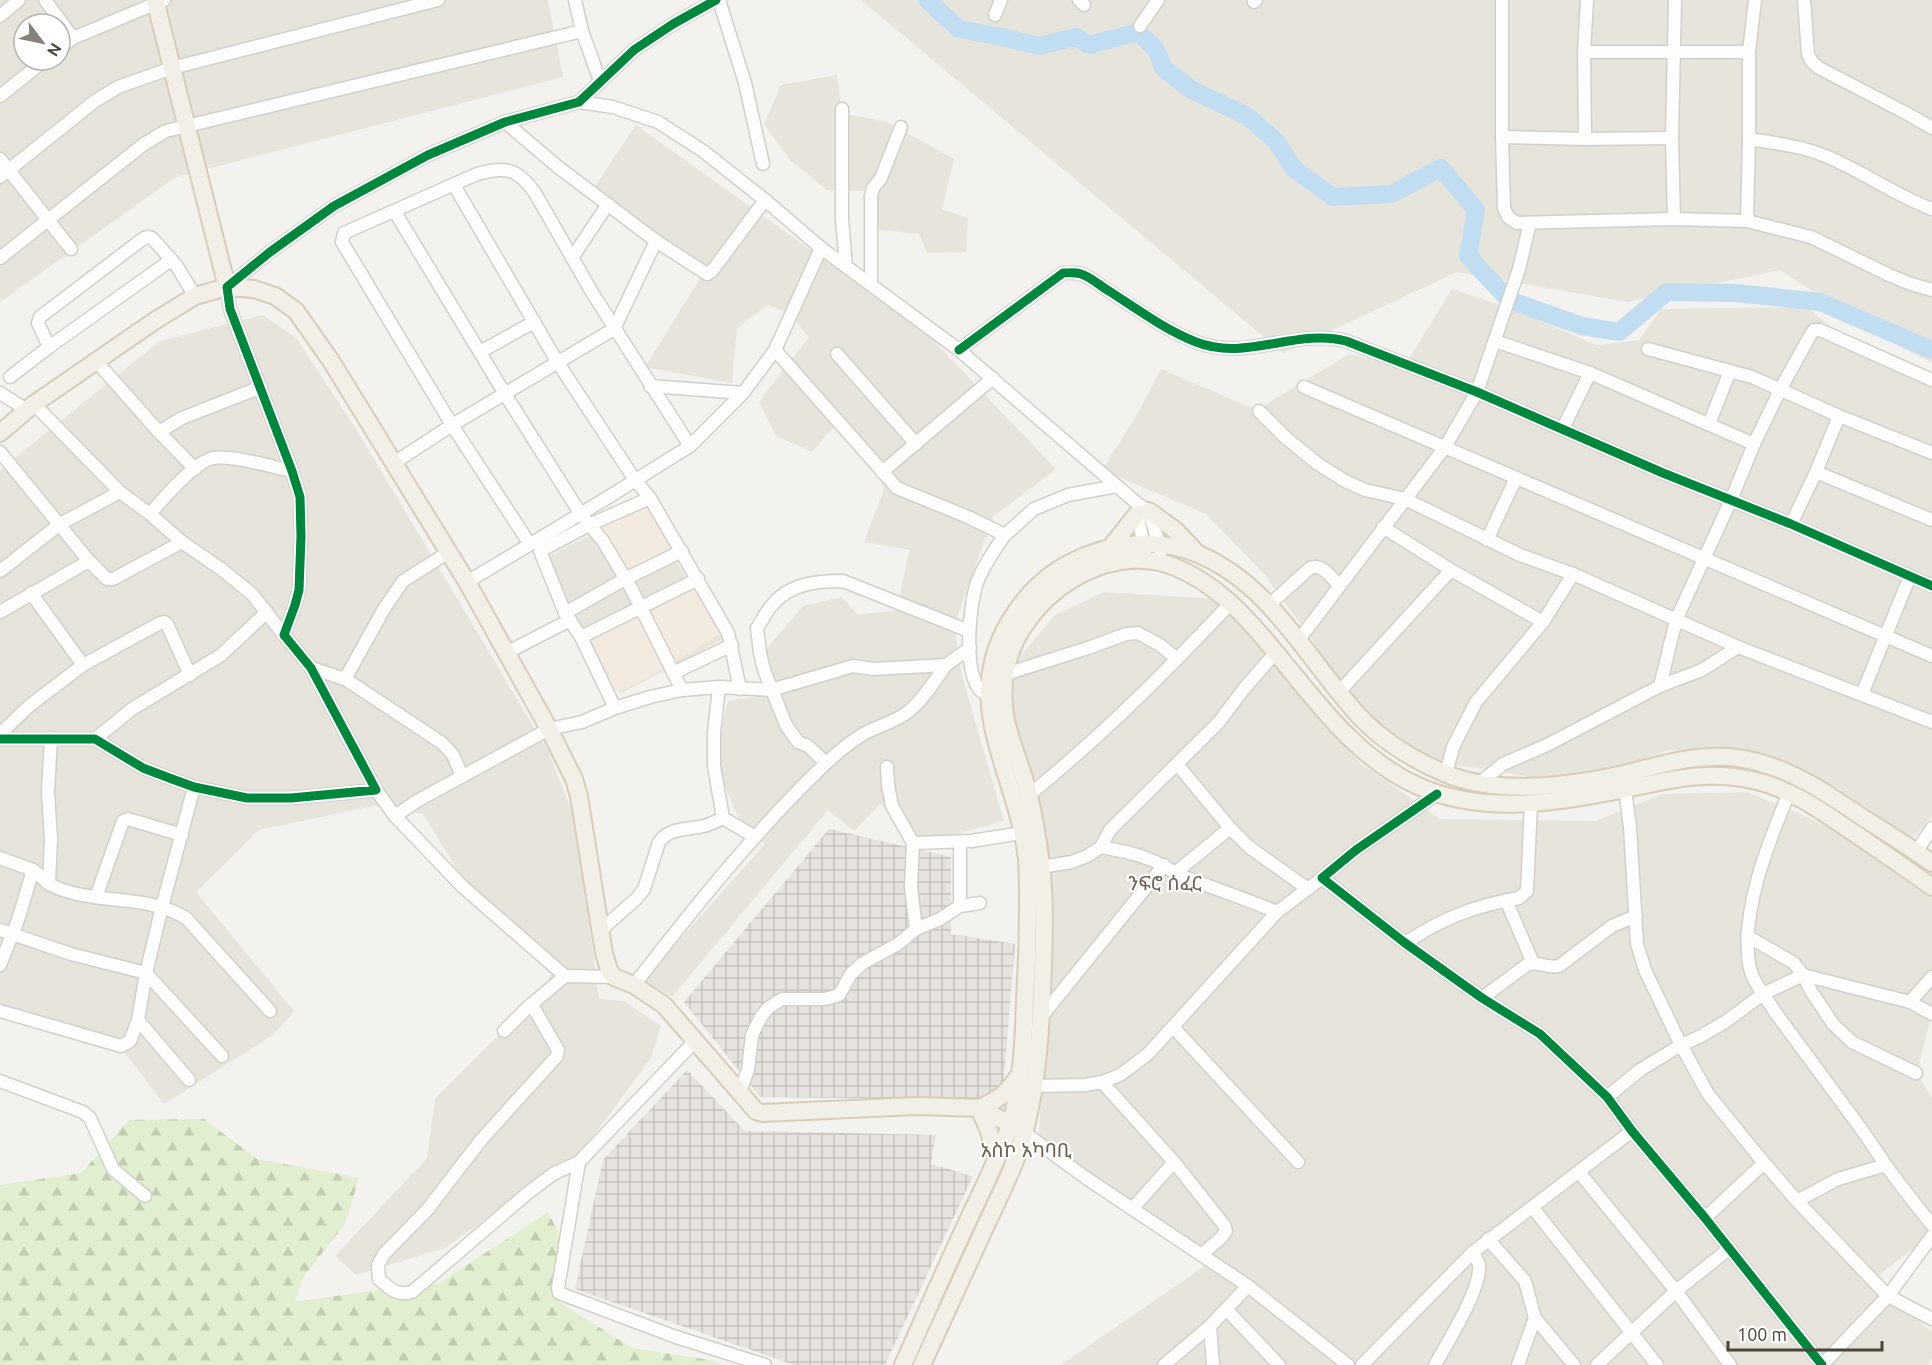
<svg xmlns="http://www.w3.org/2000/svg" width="1932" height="1365" viewBox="0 0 1932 1365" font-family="Ubuntu,'Noto Sans Ethiopic',sans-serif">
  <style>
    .residential { fill: #e7e4dc; fill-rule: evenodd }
    .commercial { fill: #f3ebdf }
    .industrial { fill: url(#industrial-grid) }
    .forest { fill: url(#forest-firs) }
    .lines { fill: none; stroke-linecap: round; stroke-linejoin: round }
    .river { stroke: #c0ddf1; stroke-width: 18 }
    .minor-casing { stroke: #d2d0cb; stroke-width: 15 }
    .major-casing { stroke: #d6cebb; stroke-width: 20 }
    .minor { stroke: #fdfdfc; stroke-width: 12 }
    .major { stroke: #f2efe6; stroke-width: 16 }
    .cycleway-casing { stroke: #fff; stroke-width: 13 }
    .cycleway { stroke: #00873e; stroke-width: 9 }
    .labels { text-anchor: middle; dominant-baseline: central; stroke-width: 4.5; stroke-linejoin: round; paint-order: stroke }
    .neighbourhood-label { font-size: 20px; fill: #6e6250; stroke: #fff }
  </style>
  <defs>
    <pattern id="industrial-grid" width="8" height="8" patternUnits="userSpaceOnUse" patternTransform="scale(1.5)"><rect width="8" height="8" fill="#e6e2de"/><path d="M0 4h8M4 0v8" fill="none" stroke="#c7c3bf"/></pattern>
    <pattern id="forest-firs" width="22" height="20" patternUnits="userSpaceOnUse" patternTransform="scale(1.5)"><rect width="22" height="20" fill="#e1eecf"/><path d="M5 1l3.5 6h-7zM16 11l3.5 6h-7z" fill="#c3cdb2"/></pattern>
  </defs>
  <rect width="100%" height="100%" fill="#f4f2ee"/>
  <g class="residential">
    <path d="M0 0H548L563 77 176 177 0 302ZM24 24H60V60H24Z"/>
    <path d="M861 0H1932V363L1895 344 1780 270 1627 302 1457 272 1283 353Z"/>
    <path d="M837 75 842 113 887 122 954 159 942 209 968 218 966 252 927 253 919 234 872 229 878 191 827 190 790 160 764 124 781 85Z"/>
    <path d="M636 125 924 331 1056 469 993 517 954 626 961 672 1004 821 921 844 880 804 854 831 828 810 672 997 644 980 765 844 741 824 713 757 728 701 779 693 764 652 803 606 842 597 858 615 897 610 909 550 864 542 884 489 871 456 839 421 812 452 776 436 759 402 809 337 788 313 768 305 737 328 732 383 645 367 704 272 593 189Z"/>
    <path d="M1452 289 1513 309 1596 345 1639 340 1661 309 1807 307 1835 331 1932 375V816L1913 839 1839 789 1745 749 1669 750 1569 784 1485 769 1422 762 1352 702 1311 638 1264 574 1206 514 1102 470 1136 416 1161 369 1257 410 1349 354 1404 367Z"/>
    <path d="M263 315 297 339 359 434 548 751 575 819 599 999 624 1001 661 1026 651 1058 583 1150 445 1248 356 1275 335 1256 427 1158 435 1099 542 992 557 962 462 877 423 814 373 806 259 830 196 892 294 1011 273 1035 164 1104 116 1041 0 1014V470L160 341Z"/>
    <path d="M644 508 723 639 620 694 537 562Z"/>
    <path d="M1104 592 1217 599 1282 671 1359 762 1440 819 1595 821 1663 794 1747 792 1826 825 1932 898V1012L1917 1073 1932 1098V1234L1874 1279 1888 1296 1932 1332V1358L1928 1365H1061L1209 1263 1039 1138 1049 918 1009 719 1012 675 1016 661 1055 615Z"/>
  </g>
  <g class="commercial">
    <path d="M643 493 675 546 627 572 595 521Z"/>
    <path d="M696 587 721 634 674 662 647 613Z"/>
    <path d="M638 617 667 667 618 693 591 641Z"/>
  </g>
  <g class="industrial">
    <path d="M829 829 951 857V934L1015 944 1002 1100 760 1097 684 1002Z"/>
    <path d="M687 1070 745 1131 936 1135 931 1164 973 1176 885 1365H794L575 1289 603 1160Z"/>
  </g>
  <path class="forest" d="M204 1119 257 1159 359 1178 345 1224 304 1276 295 1302 377 1290 438 1284 548 1212 560 1235 559 1302 632 1348 710 1360 724 1365H0V1185L81 1173 129 1120Z"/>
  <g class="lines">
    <path class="river" d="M927 0 959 29 1002 37 1039 46 1076 37 1089 45 1138 32 1155 48 1164 69 1192 90 1247 116 1276 141 1294 169 1333 197 1391 194 1441 168 1476 210 1468 256 1509 300 1582 326 1619 332 1667 292 1737 293 1820 302 1932 350"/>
    <g class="minor-casing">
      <g id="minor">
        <path d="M45 0 73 38"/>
        <path d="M575 0 582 31 600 81"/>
        <path d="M719 0 745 83 763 164"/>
        <path d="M1079 0 1084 5"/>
        <path d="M1502 0V137L1504 208 1508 217 1517 223 1674 219 1747 221 1811 237 1889 275 1911 284 1932 290"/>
        <path d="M1804 0 1808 54 1812 62 1819 68 1906 113 1932 128"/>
        <path d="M1254 2 1256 0"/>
        <path d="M995 15 1001 0"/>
        <path d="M0 16 19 0"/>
        <path d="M1140 26 1158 0"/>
        <path d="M60 48 73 38 164 0"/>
        <path d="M1584 52H1749"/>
        <path d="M0 96 45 60"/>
        <path d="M579 102 613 107 658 122 703 151 765 200 821 248 959 350 1139 505 1149 511 1161 551"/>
        <path d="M842 109V219L846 266"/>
        <path d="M505 122 558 167 656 241 707 274 712 271 765 200"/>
        <path d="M1502 137 1585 139 1672 138"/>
        <path d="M1585 139 1584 52 1587 0"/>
        <path d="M1749 139C1774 143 1800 146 1823 155 1861 170 1894 195 1932 209"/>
        <path d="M0 159 71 249"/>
        <path d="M0 177 95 101 118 87 172 68 438 0"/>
        <path d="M454 185 558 363 635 480 650 498 728 633 740 689"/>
        <path d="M395 212 505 394 580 513 603 541 631 588 682 690"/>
        <path d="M1674 219 1672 138 1675 0"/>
        <path d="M1747 221 1749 139V52L1755 0"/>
        <path d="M0 258 144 144 166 131 582 31"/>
        <path d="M572 258 608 204"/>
        <path d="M871 285V196L873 188 881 178 901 127"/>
        <path d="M1495 341 1590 373 1754 444"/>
        <path d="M49 347 38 323 40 317 144 238 148 237 152 238 176 265 195 296"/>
        <path d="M1648 349 1752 377 1839 416 1932 453"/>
        <path d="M775 350 897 488 968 517 1005 535C994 550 985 563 978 580 969 603 963 670 980 690 982 692 985 693 988 695"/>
        <path d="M959 350 1063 273C1069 273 1075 272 1081 274 1091 277 1100 286 1109 291 1137 309 1165 330 1196 342 1246 362 1296 328 1346 341L1477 392 1663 473 1791 524 1932 586"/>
        <path d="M480 352 534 322"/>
        <path d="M837 354 916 444"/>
        <path d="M96 361 159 432 195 469"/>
        <path d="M10 377 49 347 171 260"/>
        <path d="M650 386 743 393"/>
        <path d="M1304 387 1932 656"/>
        <path d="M0 393 27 410"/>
        <path d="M34 404 120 492 150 514 182 542 221 569 252 594 284 635"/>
        <path d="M1259 411 1285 437 1318 464 1345 481 1365 490 1405 499 1520 555 1573 574 1738 647 1932 722"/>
        <path d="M1839 416 1816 472 1932 520"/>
        <path d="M1709 424 1730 371"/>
        <path d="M1563 428 1590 373"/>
        <path d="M159 432 182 418 261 387"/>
        <path d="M0 452 89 561 107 579H113L182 542"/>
        <path d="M394 463 452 425 614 329 656 241"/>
        <path d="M882 472 993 378"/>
        <path d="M1138 508 1139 523 1145 550"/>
        <path d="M150 514C163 499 194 462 213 458 233 455 272 467 292 471"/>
        <path d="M1791 524 1816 472"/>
        <path d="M1383 527 1451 570 1543 622"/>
        <path d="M1005 535 1034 509 1068 495 1117 486"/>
        <path d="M1487 540 1516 478"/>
        <path d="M529 543 452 425 342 242 344 233 477 174C506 166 517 168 535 193L593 294 690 446"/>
        <path d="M0 571 60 524 120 492"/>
        <path d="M467 582 602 501 690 446 743 393 775 350 821 248"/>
        <path d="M31 593 83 665"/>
        <path d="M1269 605 1310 568C1322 563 1331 577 1339 585"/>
        <path d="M0 612 89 561"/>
        <path d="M565 613 625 579 682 551"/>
        <path d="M581 637 698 579"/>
        <path d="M1298 641 1445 447 1477 392 1519 269 1530 223"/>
        <path d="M506 653 570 620"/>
        <path d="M1177 659 1232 602"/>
        <path d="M311 668 345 679 442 743 453 755 462 776"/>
        <path d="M673 673 732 645"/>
        <path d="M1006 674 1088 648 1126 634 1138 633 1160 645 1177 659C1130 707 1081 753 1029 795"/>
        <path d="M345 679 384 609 403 581 449 552"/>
        <path d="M1660 686 1676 620 1731 500 1754 444 1781 388 1811 334 1814 330H1820L1932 380"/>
        <path d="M719 687 714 733V766L723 818 755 837"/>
        <path d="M1340 691 1451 570"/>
        <path d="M1862 694 1910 576"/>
        <path d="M615 708 581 637 565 613 540 551 589 525 650 498"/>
        <path d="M0 734 29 706 83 665 160 623 164 622 167 624 190 675"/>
        <path d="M0 739H95L143 768 172 779 194 787 247 798H291L376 790 311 668 284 635 295 605 299 590 301 536 300 497 292 471 230 309 227 287 270 252 334 206 428 155 505 122 579 102 634 50 673 24 716 0"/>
        <path d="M95 739 132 709 221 655 267 612"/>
        <path d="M826 763 808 746 798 742 786 725 764 670 760 653 757 628C762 621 766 611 773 604 791 583 817 581 843 581L969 631"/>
        <path d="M887 767 888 785 892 806 913 843 971 841 1022 833"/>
        <path d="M1446 773 1453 747 1476 702 1543 622 1573 574"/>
        <path d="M1481 782 1503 764 1547 745 1660 686 1702 670 1738 647"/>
        <path d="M1625 789 1630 827 1637 944 1645 970 1681 1045 1708 1094 1755 1152 1797 1201 1888 1296 1822 1365"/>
        <path d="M376 790 395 816 417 801 549 729 582 722 615 708 650 697 682 690 719 687 771 690 853 666 874 669 946 665 970 648"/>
        <path d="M1789 793C1768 843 1741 910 1749 964 1752 982 1766 997 1775 1012 1799 1045 1824 1078 1848 1111 1861 1128 1873 1146 1885 1164 1900 1185 1916 1205 1932 1225"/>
        <path d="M1437 794 1356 850 1322 878 1405 943 1482 998 1540 1034 1607 1097 1632 1131 1705 1218 1822 1365"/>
        <path d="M395 816 463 887 565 976"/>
        <path d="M1230 828 1249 847 1308 889"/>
        <path d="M960 842V906"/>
        <path d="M913 843 911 887 916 929"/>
        <path d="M1101 847C1128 852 1153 857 1175 873L1230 828 1177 764"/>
        <path d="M1916 852 1932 828"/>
        <path d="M0 858 33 870"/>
        <path d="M1041 867 1072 862 1087 856 1101 847 1110 830 1219 722 1243 690 1276 652"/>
        <path d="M1175 873C1209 887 1244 898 1277 912L1322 878"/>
        <path d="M49 884 51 839 48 792 51 738"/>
        <path d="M96 897 123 821 128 819 182 835"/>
        <path d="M1506 900 1533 963"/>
        <path d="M0 930 71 954 146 973 222 1056"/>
        <path d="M601 930 637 898 644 889 659 842C670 827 687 830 704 826 711 824 717 821 723 818"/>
        <path d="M1747 936 1794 963 1803 975 1811 991 1833 1024 1852 1042 1916 1073"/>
        <path d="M1405 943C1443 918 1474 906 1519 898L1527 891 1531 803"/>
        <path d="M0 965 18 920 33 870C39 874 44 881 51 885 93 906 146 893 186 918L270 1011"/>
        <path d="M634 985C693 909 755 831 825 764 838 752 853 739 869 731 882 725 897 721 909 711 924 699 935 680 946 665"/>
        <path d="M1482 998 1528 964C1539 961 1548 969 1559 966L1612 926 1636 916"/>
        <path d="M1910 1002 1932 1014"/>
        <path d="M532 1005 558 1050 557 1056 481 1140 427 1210 384 1254 378 1265 379 1279C390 1289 397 1296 412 1292L529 1192 553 1174 579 1162 695 1041"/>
        <path d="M0 1011 121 1046 130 1041 138 1020 146 973 162 907 194 787"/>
        <path d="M1042 1016 1164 865"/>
        <path d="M138 1020 189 1080"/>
        <path d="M1173 1027 1298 1162"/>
        <path d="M504 1031 527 1008 565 976 614 977"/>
        <path d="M0 1081 83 1112 90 1118 113 1169 145 1196"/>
        <path d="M1102 1082 1174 1162 1132 1209"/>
        <path d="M1033 1086 1085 1085 1102 1082 1120 1075 1148 1054 1277 912"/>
        <path d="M739 1093 748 1070 752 1035 761 1017 768 1008 782 999H825L839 995 851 974 863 963 898 944 916 929 940 919 960 906 980 903"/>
        <path d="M1607 1097 1640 1070 1681 1045 1699 1037 1725 1022 1763 994 1803 975 1910 1002 1932 977"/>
        <path d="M1025 1133 1086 1178 1248 1286 1348 1365"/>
        <path d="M579 1162 558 1288 559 1293 676 1337 765 1365"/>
        <path d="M1174 1162 1224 1225 1226 1231 1221 1238 1202 1254"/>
        <path d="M1579 1172 1676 1291 1730 1365"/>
        <path d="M1797 1201 1838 1179 1886 1165"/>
        <path d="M1533 1208 1657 1365"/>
        <path d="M1705 1218 1764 1163"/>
        <path d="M1932 1236 1888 1296 1932 1319"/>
        <path d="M1488 1239 1525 1281 1535 1318 1518 1365"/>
        <path d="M1227 1310 1279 1365"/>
        <path d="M1535 1318 1574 1365"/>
        <path d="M1210 1326 1213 1365"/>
        <path d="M1164 1365 1210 1326 1248 1286"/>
        <path d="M1362 1365 1473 1252 1632 1131"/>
        <path d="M1435 1365C1447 1343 1482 1288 1479 1265 1478 1261 1475 1256 1473 1252"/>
        <path d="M1597 1365 1676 1291 1729 1249"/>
      </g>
    </g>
    <g class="major-casing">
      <g id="major">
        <path d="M155 0 227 287 254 289 275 296 296 311 331 361 467 582 549 729 574 779 579 796 604 953 609 970 614 977 634 985 664 1005 756 1111 762 1113 917 1106 979 1108 1020 1129"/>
        <path d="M0 433 34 404 156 320 195 296 227 287"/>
        <path d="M1149 511 1175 530 1197 553"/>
        <path d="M1110 548 1137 514"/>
        <path d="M996 1158 989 1131 979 1108C997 1101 1006 1094 1017 1078"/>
        <path d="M903 1365C923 1320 943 1274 964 1229 979 1196 997 1162 1009 1128 1015 1111 1018 1091 1020 1073 1024 1049 1024 1023 1025 999 1027 968 1028 937 1028 906 1028 890 1028 875 1027 859 1017 769 954 699 1017 610 1032 589 1048 574 1072 562 1109 543 1158 537 1198 554 1271 584 1308 661 1360 717 1383 741 1414 760 1444 773 1498 796 1572 786 1628 773 1663 764 1700 753 1737 758 1784 764 1824 791 1862 817 1886 832 1909 847 1932 863"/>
        <path d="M922 1365C944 1318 965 1270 987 1223 1001 1193 1017 1162 1025 1130 1039 1077 1041 1020 1043 966 1044 933 1045 898 1041 865 1038 841 1034 816 1028 792 1016 747 996 717 1006 668 1021 598 1105 539 1175 567 1216 584 1244 614 1272 648 1315 699 1355 758 1418 786 1483 815 1557 803 1625 789 1670 780 1705 770 1752 780 1791 788 1824 813 1857 835 1882 852 1907 869 1932 887"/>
      </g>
    </g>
    <use href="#minor" class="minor"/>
    <use href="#major" class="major"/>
    <g class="cycleway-casing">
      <g id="cycleway">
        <path d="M959 350 1063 273C1069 273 1075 272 1081 274 1091 277 1100 286 1109 291 1137 309 1165 330 1196 342 1246 362 1296 328 1346 341L1477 392 1663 473 1791 524 1932 586"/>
        <path d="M0 739H95L143 768 172 779 194 787 247 798H291L376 790 311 668 284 635 295 605 299 590 301 536 300 497 292 471 230 309 227 287 270 252 334 206 428 155 505 122 579 102 634 50 673 24 716 0"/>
        <path d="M1437 794 1356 850 1322 878 1405 943 1482 998 1540 1034 1607 1097 1632 1131 1705 1218 1822 1365"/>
      </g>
    </g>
    <use href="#cycleway" class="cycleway"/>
  </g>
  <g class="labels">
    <g class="neighbourhood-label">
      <text x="1165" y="882">ንፍሮ ሰፈር</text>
      <text x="1026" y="1149">አስኮ አካባቢ</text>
    </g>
  </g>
  <g transform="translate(42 42) rotate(122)"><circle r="28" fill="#ffffff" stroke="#b7b4b0" stroke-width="1.5"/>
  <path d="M0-4.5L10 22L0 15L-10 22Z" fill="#868178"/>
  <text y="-9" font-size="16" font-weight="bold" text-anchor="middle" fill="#4b4439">N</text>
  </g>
  <path d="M1728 1341v9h154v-9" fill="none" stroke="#4b4439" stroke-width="3"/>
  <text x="1737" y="1341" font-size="18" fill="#4b4439" stroke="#ffffff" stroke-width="4.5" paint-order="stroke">100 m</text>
</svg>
